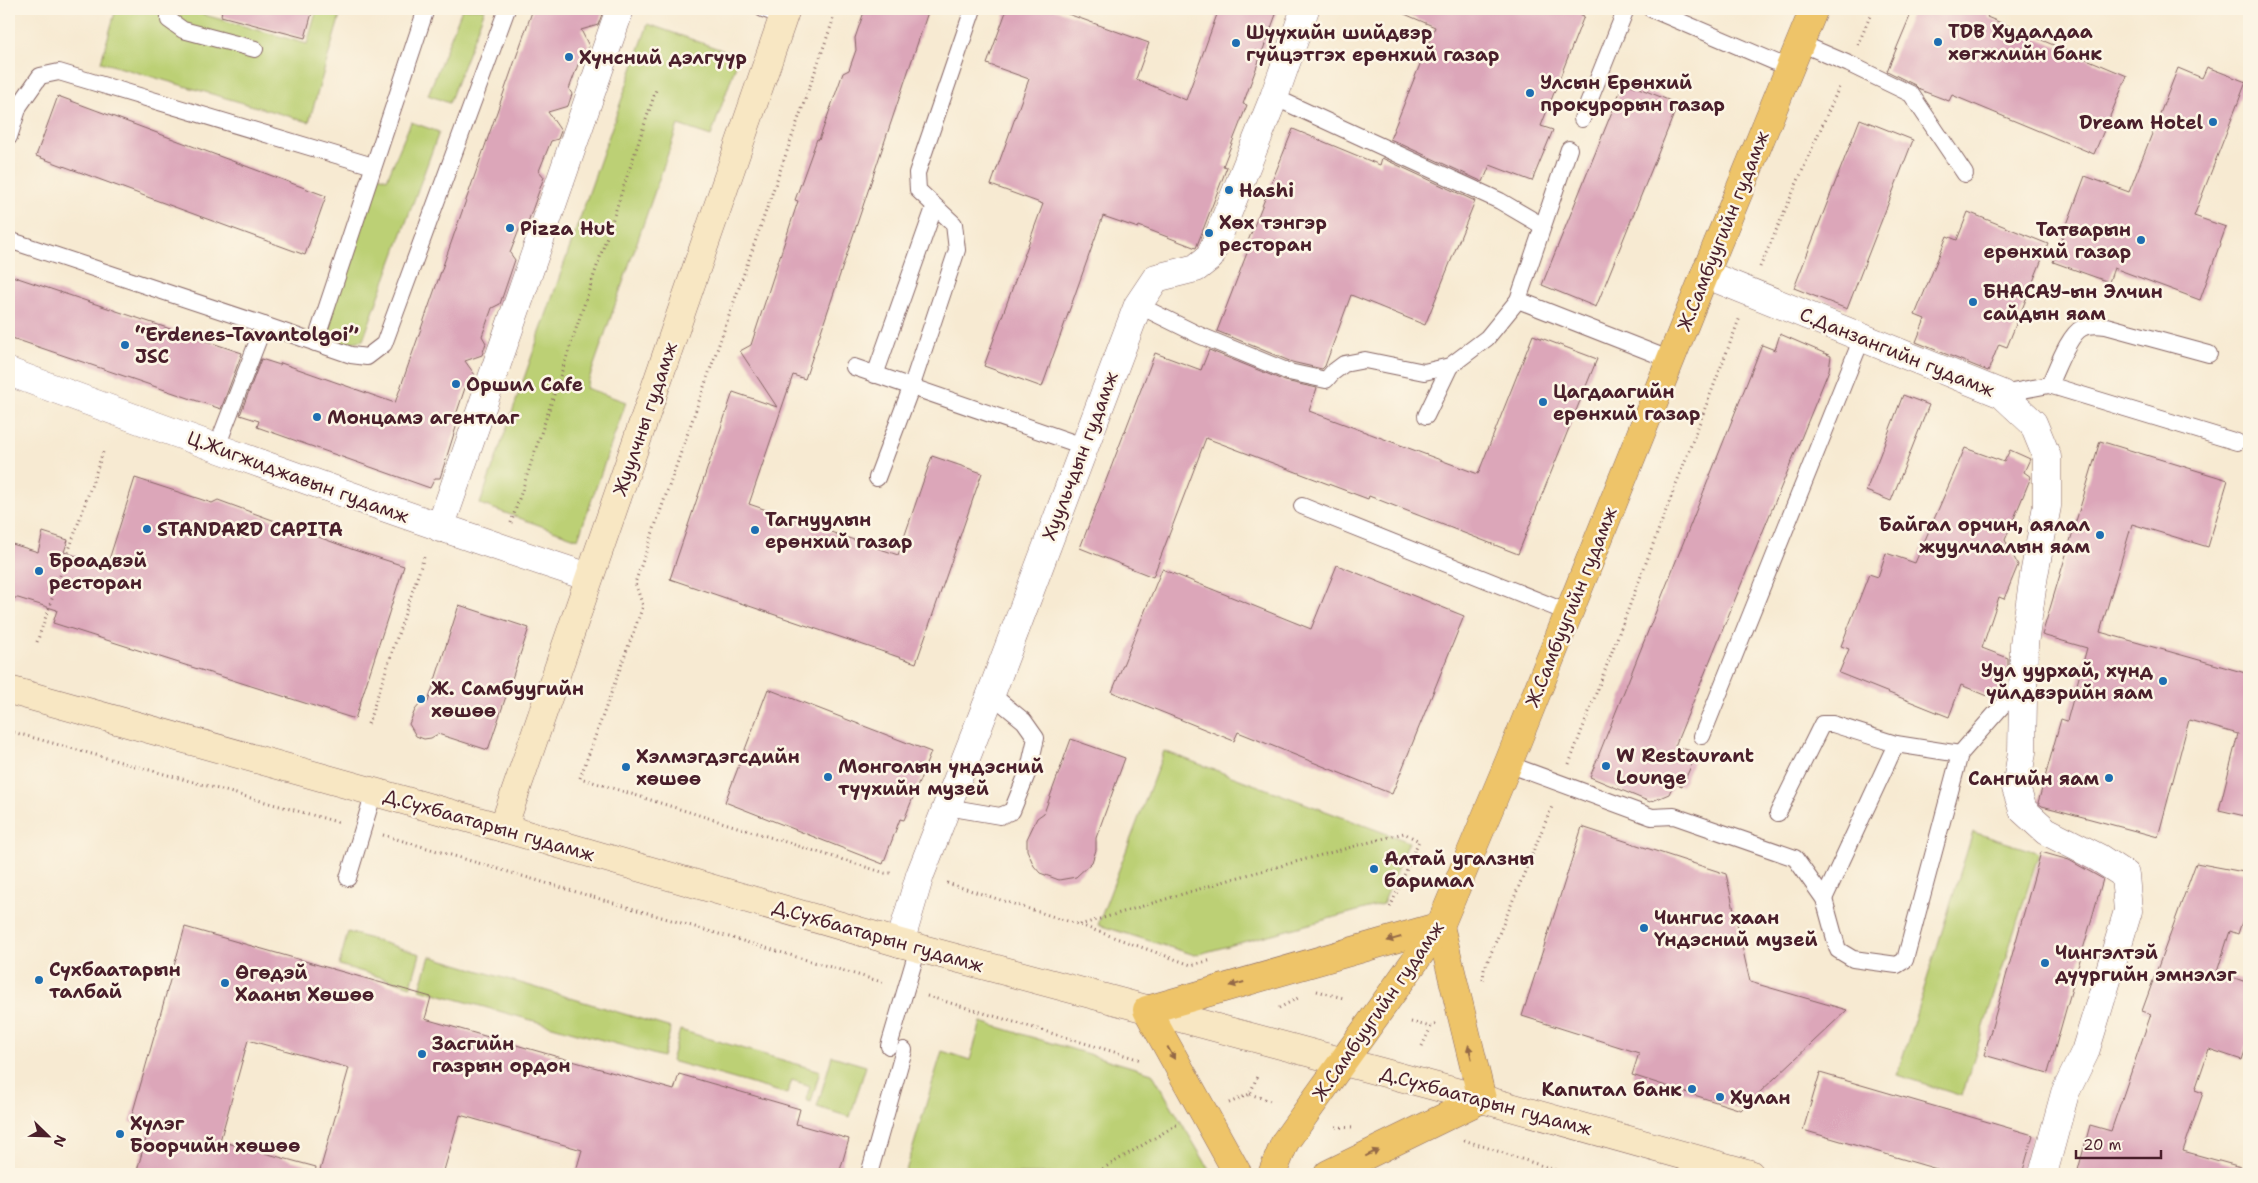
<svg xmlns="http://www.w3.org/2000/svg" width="2258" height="1183" viewBox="0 0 2258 1183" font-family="'Shantell Sans',sans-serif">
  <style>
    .green { fill: #bcd074; stroke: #837850 }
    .building { fill: #dca6b9 }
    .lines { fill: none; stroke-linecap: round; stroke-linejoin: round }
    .lane-casing { stroke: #876665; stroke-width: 18 }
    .street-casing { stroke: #876665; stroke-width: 29 }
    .secondary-casing { stroke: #876665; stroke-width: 29 }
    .primary-casing { stroke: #876665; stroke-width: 29 }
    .path { stroke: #876665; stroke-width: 3; stroke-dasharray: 1 4; stroke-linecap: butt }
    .lane { stroke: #fff; stroke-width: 16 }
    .street { stroke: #fff; stroke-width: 28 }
    .secondary { stroke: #f8e7c3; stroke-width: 28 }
    .primary { stroke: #eec469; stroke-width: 28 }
    .oneway { fill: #946947 }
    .poi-dot { fill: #1f6fb2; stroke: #fcf5e5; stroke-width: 2 }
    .labels { text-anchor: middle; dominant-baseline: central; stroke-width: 5; stroke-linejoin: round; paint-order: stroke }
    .poi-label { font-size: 19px; font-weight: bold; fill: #4a1f2b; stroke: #fcf5e5; text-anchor: start }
    .street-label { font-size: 19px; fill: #4a1f2b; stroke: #fcf5e5 }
  </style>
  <rect width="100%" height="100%" fill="#fcf5e5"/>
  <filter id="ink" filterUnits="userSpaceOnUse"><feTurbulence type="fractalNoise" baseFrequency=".02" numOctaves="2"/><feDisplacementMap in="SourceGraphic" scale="10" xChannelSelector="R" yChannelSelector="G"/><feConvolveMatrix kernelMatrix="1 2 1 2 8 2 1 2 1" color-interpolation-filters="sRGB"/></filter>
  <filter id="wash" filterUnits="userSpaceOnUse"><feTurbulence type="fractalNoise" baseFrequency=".0096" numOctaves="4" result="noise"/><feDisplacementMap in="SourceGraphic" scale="20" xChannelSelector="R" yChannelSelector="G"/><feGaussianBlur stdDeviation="1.12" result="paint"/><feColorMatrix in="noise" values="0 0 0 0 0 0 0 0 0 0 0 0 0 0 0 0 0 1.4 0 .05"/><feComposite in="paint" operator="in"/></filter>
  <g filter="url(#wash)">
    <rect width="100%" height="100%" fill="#f7ead2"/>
    <g class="green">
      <path d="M116 9H184L307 44 317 9H342L309 122 101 62Z"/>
      <path d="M462 9H485L449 103 428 95Z"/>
      <path d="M648 24 739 56 711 136 678 125 586 388 626 402 578 539 480 504Z"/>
      <path d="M411 122 439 132 363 340 344 344 315 336 376 175 387 179Z"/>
      <path d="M1164 751 1409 842 1383 904 1195 955 1098 925Z"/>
      <path d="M1973 832 2039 853 1962 1096 1897 1075Z"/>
      <path d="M348 932 420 954 411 986 339 965Z"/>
      <path d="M430 956 671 1028 663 1057 420 989Z"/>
      <path d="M981 1022 1152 1073 1212 1174H905L942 1051 970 1060Z"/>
      <path d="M680 1030 820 1071 811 1102 806 1100 810 1086 792 1080 787 1094 671 1061Z"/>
      <path d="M832 1056 866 1066 850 1117 817 1107Z"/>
    </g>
    <g id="blocks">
      <g class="building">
        <path d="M222 9H313L305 38 221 16Z"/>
        <path d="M533 9H604L598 25 581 30 589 46 585 59 579 62 569 89 572 94 568 106 548 112 561 131 558 139 551 141 539 171 544 177 528 222 521 225 510 253 515 260 500 304 492 308 482 336 486 343 482 355 465 361 475 375 471 388H465L455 418 458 421 440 478H435L430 488 257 427 259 421 240 415 261 359 280 365 281 363 395 403Z"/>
        <path d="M865 9H929L805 379 793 375 749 504 898 555 932 456 982 473 916 663 670 579 733 392 777 407 740 351 751 345 798 201 795 200 817 139 819 140 843 73 849 70 856 50 855 38Z"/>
        <path d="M1007 9H1054L1149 43 1136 79 1186 100 1219 9H1278L1243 104 1247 105 1223 166 1227 167 1196 248 1139 226 1138 228 1103 216 1042 387 984 366 1043 204 991 185 1029 79 987 64Z"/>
        <path d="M1393 9H1567L1584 16 1541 126 1553 130 1532 181 1490 165 1483 182 1390 139 1435 27Z"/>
        <path d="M1913 9H1991L1987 17 2127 76 2094 154 1952 95 1949 101 1920 90 1915 85 1887 71Z"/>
        <path d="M2207 67 2246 82 2194 216 2226 227 2200 300 2114 268 2109 282 2053 262 2085 176 2129 192 2178 68 2202 78Z"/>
        <path d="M1624 82 1678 104 1596 307 1542 285Z"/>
        <path d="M58 96 326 196 305 255 36 156Z"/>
        <path d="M1860 119 1913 140 1847 309 1794 288Z"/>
        <path d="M1293 129 1380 165 1382 158 1475 201 1425 325 1351 295 1325 366 1322 369 1292 362 1217 331 1247 253 1244 251Z"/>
        <path d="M1968 212 2048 244 2007 347 1999 344 1988 371 1916 342 1925 319 1915 315 1947 236 1957 240Z"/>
        <path d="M9 275 242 353 221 409 9 337Z"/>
        <path d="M1780 334 1831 356 1829 370 1675 746 1697 753 1682 786 1674 783 1669 794 1650 802 1590 777 1762 345 1775 350Z"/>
        <path d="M1533 335 1597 359 1518 554 1369 496 1368 499 1206 438 1153 577 1080 548 1155 353 1201 370 1209 350 1285 381 1317 388 1309 411 1478 474Z"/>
        <path d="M1903 395 1929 405 1891 501 1866 491Z"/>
        <path d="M2100 441 2228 480 2208 547 2132 524 2100 632 2249 674V817L2219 810 2238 734 2189 720 2158 837 2042 806 2038 803 2061 719 2067 721 2087 648 2042 635Z"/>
        <path d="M1965 448 2004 462 2010 450 2030 459 2024 472 2031 477 2005 540 2018 565 2004 599 1999 597 1982 648 2008 658V666L1995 699 1961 685 1949 717 1839 673 1849 649 1841 646 1869 574 1878 577 1886 553 1915 563Z"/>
        <path d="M135 478 212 503 218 500 354 550 404 566 355 719 53 623 57 610 18 598H9V543L38 552 43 532 68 540 64 552 107 566Z"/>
        <path d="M1337 565 1464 616 1392 794 1238 732 1234 741 1112 692 1162 569 1311 629Z"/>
        <path d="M459 605 529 628 488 750 438 734 431 738 424 739 416 736 409 724 415 710 420 704 428 702Z"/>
        <path d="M768 689 931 752 904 820 900 819 883 864 725 802Z"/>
        <path d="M1071 739 1125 758 1096 838V850L1092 862 1076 877 1059 880 1040 873 1034 866 1027 850V839L1037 818 1044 813Z"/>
        <path d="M1582 827 1726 874 1750 982 1847 1010 1741 1110 1632 1075 1639 1053 1522 1016Z"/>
        <path d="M2041 852 2069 860 2103 879 2048 1073 1984 1055Z"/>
        <path d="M2196 863 2249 873V900L2238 934 2230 931 2217 972 2249 983V1038L2242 1060 2209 1049 2195 1090 2203 1093 2183 1151 2241 1167 2240 1174H2077L2090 1125 2111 1131 2151 1014 2142 1011Z"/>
        <path d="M185 927 431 997 425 1019 674 1090 679 1074 800 1109 796 1124 849 1139 839 1174H575L582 1150 460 1115 443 1174H319L349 1068 248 1040 220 1141 316 1167 315 1174H136L149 1128 130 1122Z"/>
        <path d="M1820 1073 2033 1135 2022 1174H1954L1803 1130Z"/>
      </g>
    </g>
  </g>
  <g filter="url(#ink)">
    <use href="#blocks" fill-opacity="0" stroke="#876665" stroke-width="1"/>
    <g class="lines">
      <g class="lane-casing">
        <g id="lane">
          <path d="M169 9V20L183 30 255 49"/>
          <path d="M763 9 783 16"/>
          <path d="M1651 9 1789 68"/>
          <path d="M1800 43 1849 64 1911 94 1965 174"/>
          <path d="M1274 97 1500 201 1541 225"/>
          <path d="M1582 119 1626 9"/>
          <path d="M9 137 19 106 40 76 59 72 373 166"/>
          <path d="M9 240 264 325"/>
          <path d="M1518 300 1569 149"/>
          <path d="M1138 305 1199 335 1289 372 1326 380 1332 373 1344 364 1365 360 1424 372 1450 366 1487 338 1518 300 1671 360"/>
          <path d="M315 343 426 9"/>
          <path d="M854 367 1083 446"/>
          <path d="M875 375 934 208"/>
          <path d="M2049 385C2056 371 2068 335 2082 328 2090 324 2098 325 2106 326L2209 354"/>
          <path d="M2002 394 2049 385 2237 442"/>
          <path d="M1426 416 1450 366"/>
          <path d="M216 449 264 325 351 355 367 357 384 344 507 9"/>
          <path d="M877 478 911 388 957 250 954 224 918 190 917 173 973 9"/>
          <path d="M1302 506 1569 613"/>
          <path d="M1702 736 1862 338"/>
          <path d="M1508 764 1652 817 1674 816 1795 858 1824 899 1838 950 1853 959 1897 965 1905 960 1960 754 2024 681"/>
          <path d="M947 807 1000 816 1012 811 1029 769 1036 738 1024 721 991 694"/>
          <path d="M1778 813 1822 724H1833L1896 744"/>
          <path d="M348 878 374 792"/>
          <path d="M1824 899 1896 744 1960 754"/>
          <path d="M889 1046 918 948"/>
          <path d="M869 1174 904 1050"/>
        </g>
      </g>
      <g class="street-casing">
        <g id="street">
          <path d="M1705 274 2002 394 2033 423 2047 457V506L2034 575 2024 644 2022 752 2016 788 2023 810 2046 831 2099 858 2125 875 2128 911 2085 1052 2065 1093 2043 1174"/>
          <path d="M9 372C201 443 394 513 589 577"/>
          <path d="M440 528 620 9"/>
          <path d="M900 943 920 875 991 694 1138 305 1156 278 1196 268 1210 257 1274 97 1305 9"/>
        </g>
      </g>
      <g class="secondary-casing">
        <g id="secondary">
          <path d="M9 690 503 828 900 943 1482 1099 1750 1174"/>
          <path d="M503 828 786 9"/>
        </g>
      </g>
      <g class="primary-casing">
        <g id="primary">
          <path d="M1238 1174 1147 1010 1440 926 1482 1099 1328 1174"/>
          <path d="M1272 1174 1285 1142 1440 926 1508 764 1705 274 1814 9"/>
        </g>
      </g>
      <g class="path">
        <path d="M837 9 635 583 643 606 580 778 885 873H892"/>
        <path d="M1858 45 1873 9"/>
        <path d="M1760 267 1840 85"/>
        <path d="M511 523 657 87"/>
        <path d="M37 642 103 452"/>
        <path d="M368 724 425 554"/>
        <path d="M9 731 341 823"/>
        <path d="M1569 764 1740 317"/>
        <path d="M383 835 885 983"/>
        <path d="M947 883 1080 925 1191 965 1212 960"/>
        <path d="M1080 925 1239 877 1404 833 1419 841 1389 910"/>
        <path d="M1483 980 1484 970 1553 804"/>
        <path d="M1317 991 1343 998"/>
        <path d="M927 996 1141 1060"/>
        <path d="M1279 1008 1298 998"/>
        <path d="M1411 1022 1431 1027"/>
        <path d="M1422 1046 1431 1027 1436 1024"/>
        <path d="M1250 1094 1273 1102"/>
        <path d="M1229 1103 1250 1094 1258 1074"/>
        <path d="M1336 1127 1354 1128"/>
        <path d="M1464 1140 1567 1174"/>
        <path d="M1094 1174 1178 1124"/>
      </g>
      <use href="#lane" class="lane"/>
      <use href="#street" class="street"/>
      <use href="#secondary" class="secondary"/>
      <use href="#primary" class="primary"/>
    </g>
    <defs><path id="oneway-solid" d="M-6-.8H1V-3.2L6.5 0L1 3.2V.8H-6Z" transform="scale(1.25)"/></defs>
    <g class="oneway">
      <use href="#oneway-solid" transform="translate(1394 939) rotate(164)"/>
      <use href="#oneway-solid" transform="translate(1237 984) rotate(164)"/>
      <use href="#oneway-solid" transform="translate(1470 1052) rotate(-103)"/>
      <use href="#oneway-solid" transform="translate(1171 1053) rotate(61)"/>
      <use href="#oneway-solid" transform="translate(1372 1153) rotate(-26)"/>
    </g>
  </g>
  <g class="poi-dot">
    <circle cx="1938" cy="42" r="5"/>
    <circle cx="1236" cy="43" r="5"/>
    <circle cx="569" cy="57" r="5"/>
    <circle cx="1530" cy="93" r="5"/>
    <circle cx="2213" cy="122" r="5"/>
    <circle cx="1229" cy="190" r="5"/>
    <circle cx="510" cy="228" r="5"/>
    <circle cx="1209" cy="233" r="5"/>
    <circle cx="2141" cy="240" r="5"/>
    <circle cx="1973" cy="302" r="5"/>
    <circle cx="125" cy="345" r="5"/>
    <circle cx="456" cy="384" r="5"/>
    <circle cx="1543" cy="402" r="5"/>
    <circle cx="317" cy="417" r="5"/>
    <circle cx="147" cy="529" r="5"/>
    <circle cx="755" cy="530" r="5"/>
    <circle cx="2100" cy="535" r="5"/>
    <circle cx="39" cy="571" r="5"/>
    <circle cx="2163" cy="681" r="5"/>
    <circle cx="421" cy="699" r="5"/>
    <circle cx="1606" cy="766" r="5"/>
    <circle cx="626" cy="767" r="5"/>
    <circle cx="828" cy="777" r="5"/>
    <circle cx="2109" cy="778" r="5"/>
    <circle cx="1374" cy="869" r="5"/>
    <circle cx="1644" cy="928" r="5"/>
    <circle cx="2045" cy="963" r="5"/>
    <circle cx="39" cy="980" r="5"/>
    <circle cx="225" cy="983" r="5"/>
    <circle cx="422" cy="1054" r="5"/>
    <circle cx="1692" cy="1089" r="5"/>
    <circle cx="1720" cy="1097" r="5"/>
    <circle cx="120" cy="1134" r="5"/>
  </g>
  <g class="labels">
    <g class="poi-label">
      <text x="1948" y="31">TDB Худалдаа<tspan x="1948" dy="22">хөгжлийн банк</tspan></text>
      <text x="1246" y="32">Шүүхийн шийдвэр<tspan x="1246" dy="22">гүйцэтгэх ерөнхий газар</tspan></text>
      <text x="579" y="57">Хүнсний дэлгүүр</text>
      <text x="1540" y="82">Улсын Ерөнхий<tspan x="1540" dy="22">прокурорын газар</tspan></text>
      <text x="2203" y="122" text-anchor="end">Dream Hotel</text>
      <text x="1239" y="190">Hashi</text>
      <text x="1219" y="222">Хөх тэнгэр<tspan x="1219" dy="22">ресторан</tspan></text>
      <text x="520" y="228">Pizza Hut</text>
      <text x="2131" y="229" text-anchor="end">Татварын<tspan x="2131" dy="22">ерөнхий газар</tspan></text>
      <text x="1983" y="291">БНАСАУ-ын Элчин<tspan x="1983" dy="22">сайдын яам</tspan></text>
      <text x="135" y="334">“Erdenes-Tavantolgoi”<tspan x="135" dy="22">JSC</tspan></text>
      <text x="466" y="384">Оршил Cafe</text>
      <text x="1553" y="391">Цагдаагийн<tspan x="1553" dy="22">ерөнхий газар</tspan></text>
      <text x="327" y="417">Монцамэ агентлаг</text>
      <text x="765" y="519">Тагнуулын<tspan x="765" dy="22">ерөнхий газар</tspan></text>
      <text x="2090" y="524" text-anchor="end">Байгал орчин, аялал<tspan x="2090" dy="22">жуулчлалын яам</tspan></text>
      <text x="157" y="529">STANDARD CAPITA</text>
      <text x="49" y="560">Броадвэй<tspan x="49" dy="22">ресторан</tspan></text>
      <text x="2153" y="670" text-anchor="end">Уул уурхай, хүнд<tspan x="2153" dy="22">үйлдвэрийн яам</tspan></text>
      <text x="431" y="688">Ж. Самбуугийн<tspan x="431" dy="22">хөшөө</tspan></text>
      <text x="1616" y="755">W Restaurant<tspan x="1616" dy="22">Lounge</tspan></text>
      <text x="636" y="756">Хэлмэгдэгсдийн<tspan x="636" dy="22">хөшөө</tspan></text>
      <text x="838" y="766">Монголын үндэсний<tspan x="838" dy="22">түүхийн музей</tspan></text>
      <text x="2099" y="778" text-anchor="end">Сангийн яам</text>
      <text x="1384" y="858">Алтай угалзны<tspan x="1384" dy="22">баримал</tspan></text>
      <text x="1654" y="917">Чингис хаан<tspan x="1654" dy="22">Үндэсний музей</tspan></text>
      <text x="2055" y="952">Чингэлтэй<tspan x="2055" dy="22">дүүргийн эмнэлэг</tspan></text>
      <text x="49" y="969">Сүхбаатарын<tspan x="49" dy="22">талбай</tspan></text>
      <text x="235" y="972">Өгөдэй<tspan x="235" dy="22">Хааны Хөшөө</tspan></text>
      <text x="432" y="1043">Засгийн<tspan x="432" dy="22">газрын ордон</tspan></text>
      <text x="1682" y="1089" text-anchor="end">Капитал банк</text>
      <text x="1730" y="1097">Хулан</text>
      <text x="130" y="1123">Хүлэг<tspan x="130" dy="22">Боорчийн хөшөө</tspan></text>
    </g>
    <g class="street-label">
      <text transform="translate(1723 231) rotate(-68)">Ж.Самбуугийн гудамж</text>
      <text transform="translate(1897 352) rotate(22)">С.Данзангийн гудамж</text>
      <text transform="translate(645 419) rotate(-71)">Жуулчны гудамж</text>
      <text transform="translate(1080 456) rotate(-69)">Хуульчдын гудамж</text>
      <text transform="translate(298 477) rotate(20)">Ц.Жигжиджавын гудамж</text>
      <text transform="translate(1571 607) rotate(-68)">Ж.Самбуугийн гудамж</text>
      <text transform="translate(489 825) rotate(16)">Д.Сүхбаатарын гудамж</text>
      <text transform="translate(878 936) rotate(16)">Д.Сүхбаатарын гудамж</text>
      <text transform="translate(1378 1011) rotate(-55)">Ж.Самбуугийн гудамж</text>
      <text transform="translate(1486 1101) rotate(15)">Д.Сүхбаатарын гудамж</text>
    </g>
  </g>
  <rect width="2258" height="1183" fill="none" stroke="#fcf5e5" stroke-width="30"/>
  <g transform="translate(48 1136) rotate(113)" stroke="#fcf5e5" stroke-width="4" paint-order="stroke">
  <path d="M0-4L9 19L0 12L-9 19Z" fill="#4a1f2b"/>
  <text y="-8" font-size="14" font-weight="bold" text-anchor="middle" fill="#4a1f2b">N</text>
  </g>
  <path d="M2076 1150v8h85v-8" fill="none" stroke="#4a1f2b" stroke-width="2.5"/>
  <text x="2083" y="1150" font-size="15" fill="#4a1f2b" stroke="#fcf5e5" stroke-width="4" paint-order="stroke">20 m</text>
</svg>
